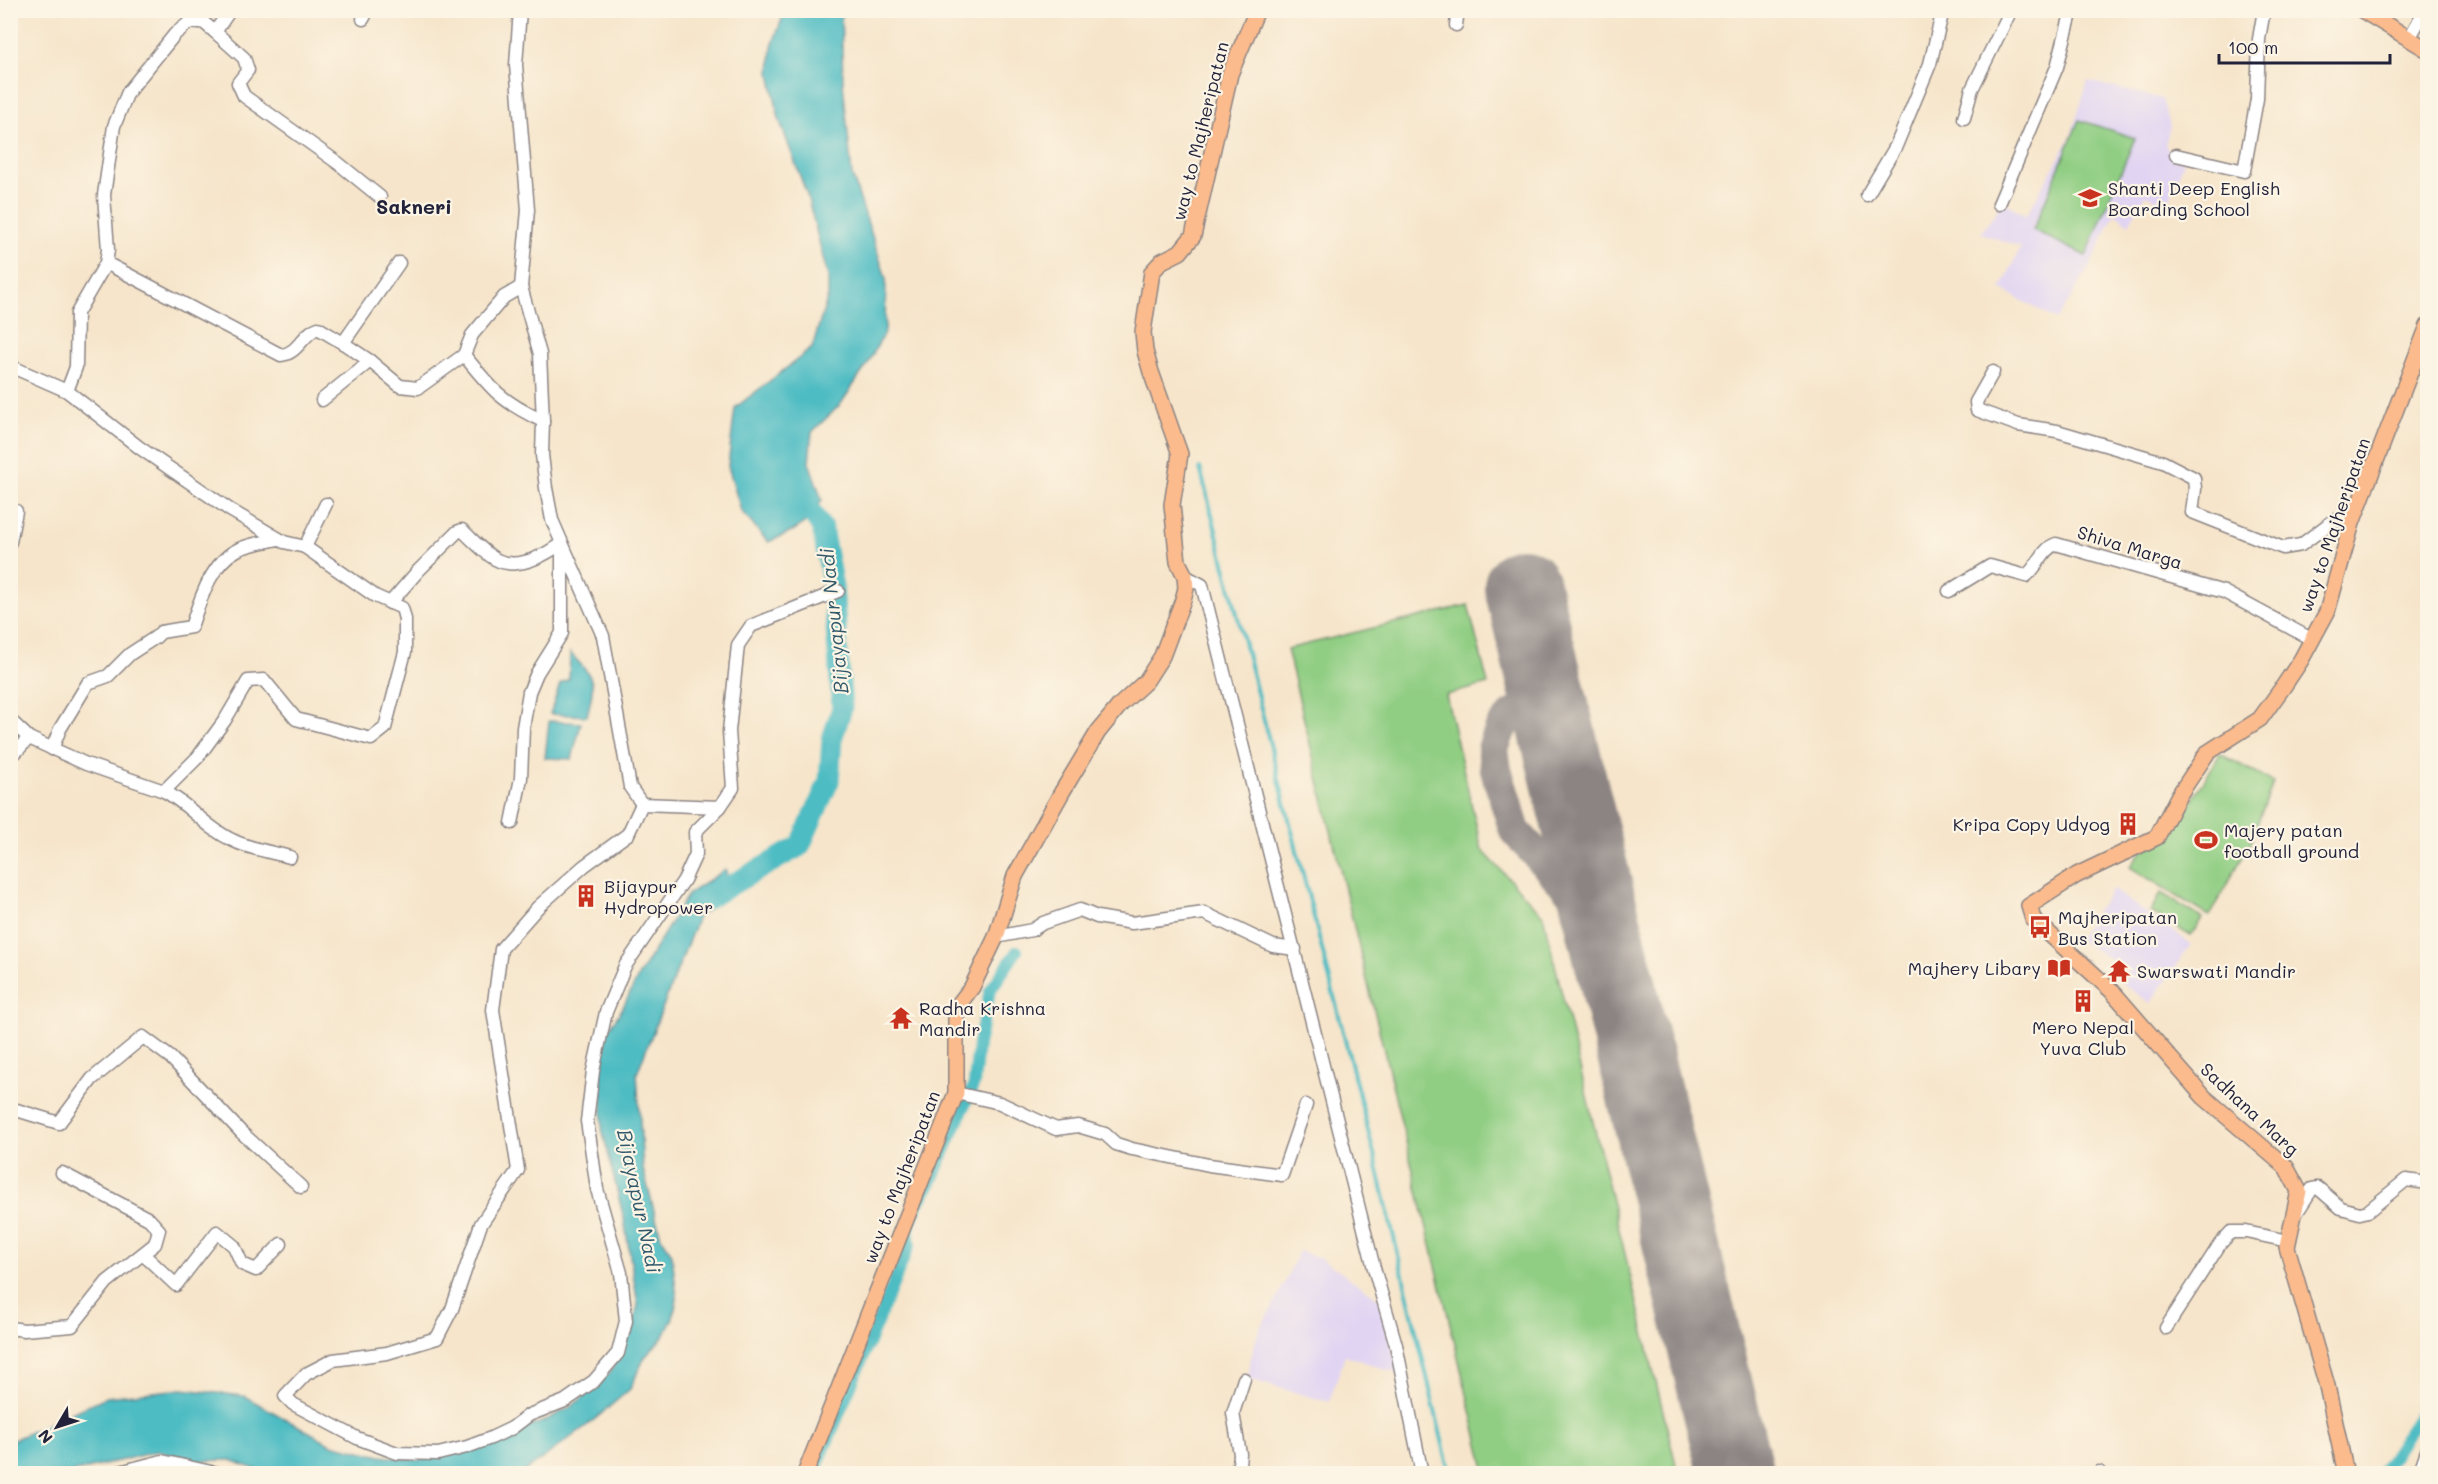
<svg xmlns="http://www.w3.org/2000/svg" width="2438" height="1484" viewBox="0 0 2438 1484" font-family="Mali,sans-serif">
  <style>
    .built { fill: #e1d4f3 }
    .green { fill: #90ce83; stroke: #59785f; stroke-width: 1.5 }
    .water { fill: #4dbcc3; stroke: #386f7f; stroke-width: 1.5 }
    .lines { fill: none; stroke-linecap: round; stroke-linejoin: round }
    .stream { stroke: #4dbcc3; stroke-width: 4 }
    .canal { stroke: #4dbcc3; stroke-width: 12 }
    .river { stroke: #4dbcc3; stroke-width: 21 }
    .taxiway { stroke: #8c8483; stroke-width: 32 }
    .runway { stroke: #8c8483; stroke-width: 76 }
    .minor-casing { stroke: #8c8483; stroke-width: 15 }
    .major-casing { stroke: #8c8483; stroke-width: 18 }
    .minor { stroke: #fff; stroke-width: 12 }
    .major { stroke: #fbbb8d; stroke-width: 15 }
    .labels { text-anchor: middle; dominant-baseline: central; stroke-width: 4.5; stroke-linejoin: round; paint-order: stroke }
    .street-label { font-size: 18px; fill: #22223b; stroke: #fcf5e5 }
    .poi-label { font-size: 18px; fill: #22223b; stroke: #fcf5e5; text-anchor: start }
    .neighbourhood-label { font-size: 20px; font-weight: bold; fill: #22223b; stroke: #fcf5e5 }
    .water-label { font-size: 20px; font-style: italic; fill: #31586b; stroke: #fcf5e5 }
  </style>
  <rect width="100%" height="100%" fill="#fcf5e5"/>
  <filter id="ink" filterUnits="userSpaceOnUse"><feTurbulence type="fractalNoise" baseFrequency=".0167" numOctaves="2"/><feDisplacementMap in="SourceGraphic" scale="12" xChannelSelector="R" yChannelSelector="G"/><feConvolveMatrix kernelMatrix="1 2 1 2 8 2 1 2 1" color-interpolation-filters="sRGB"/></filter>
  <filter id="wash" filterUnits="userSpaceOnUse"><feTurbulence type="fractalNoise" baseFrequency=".008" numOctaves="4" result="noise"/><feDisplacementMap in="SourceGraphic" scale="24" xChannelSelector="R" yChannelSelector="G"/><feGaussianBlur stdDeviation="1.35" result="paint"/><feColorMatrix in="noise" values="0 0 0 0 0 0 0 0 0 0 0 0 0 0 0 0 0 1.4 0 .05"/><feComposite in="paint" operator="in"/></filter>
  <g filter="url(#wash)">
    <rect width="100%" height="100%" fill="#f6e5cb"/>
    <g class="built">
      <path d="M2088 81 2162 99 2170 126 2165 145 2174 159 2184 161 2168 205 2145 195 2129 224 2115 213 2089 268 2057 320 2001 289 2021 247 1981 233 2004 201 2026 216 2070 138Z"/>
      <path d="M2112 889 2191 944 2150 1003 2121 982 2129 970 2077 939Z"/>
      <path d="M1299 1251 1320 1258 1382 1301 1399 1374 1345 1355 1329 1402 1248 1379 1251 1358 1259 1330 1276 1301Z"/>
    </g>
    <g class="green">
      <path d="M2079 120 2135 138 2086 256 2033 230Z"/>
      <path d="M1468 605 1488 684 1446 695 1482 850 1543 915 1678 1473H1486L1287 649Z"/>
      <path d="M2220 754 2273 782 2249 846 2209 916 2130 867 2143 850 2172 835Z"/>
      <path d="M2161 893 2202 918 2191 936 2150 912Z"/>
    </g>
    <g class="water">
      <path d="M785 11H841L843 82 852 175 886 278 885 331 867 365 840 405 812 432 809 462 822 500C807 526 795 531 768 542L741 511 728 466 735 408 812 348 828 296V277L807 195 779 119 770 73 772 46Z"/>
      <path d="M570 653C595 679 596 680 587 716L550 714 560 684 569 679Z"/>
      <path d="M549 721 581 723 572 759 545 758Z"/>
      <path d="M726 869 728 895 698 917 637 1073 643 1169 661 1237 672 1254 677 1299 673 1318 664 1336 645 1357 630 1389 594 1420 523 1473H265L231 1460 194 1461 158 1451 71 1473 11 1474V1441L106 1397 182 1389 244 1396 331 1444 381 1456 419 1460 489 1443 544 1421 569 1408 598 1386 610 1372 631 1334 638 1305 624 1219 602 1129 601 1041 622 1009 639 975 688 894Z"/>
    </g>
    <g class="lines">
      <path class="stream" d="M1200 468 1376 1162 1450 1474"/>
      <g class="canal">
        <path d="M814 1474 910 1244 908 1230 915 1210 931 1182 974 1084 978 1044 990 991 1017 951"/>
        <path d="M2381 1474 2426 1405 2428 1399"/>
      </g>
      <path class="river" d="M703 901 800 846 829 781 832 739 842 708 833 587 822 528 798 492"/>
      <path class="taxiway" d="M1577 812V783L1584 751 1579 731 1568 717 1544 706H1531L1513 715 1501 728 1493 749 1496 770 1515 831 1590 912 1602 930 1611 957"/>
      <path class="runway" d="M1522 586 1736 1474"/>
    </g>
  </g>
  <g filter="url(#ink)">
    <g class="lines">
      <g class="minor-casing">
        <g id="minor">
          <path d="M363 19 368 10"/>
          <path d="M1456 25 1458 10"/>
          <path d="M215 32 244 58 248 70 238 83 244 96 338 163 380 197"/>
          <path d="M2410 37 2425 10"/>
          <path d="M1964 118 1972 89 2011 10"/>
          <path d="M2176 155 2244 171 2257 99 2259 39 2264 10"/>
          <path d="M1867 195 1896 146 1930 64 1943 10"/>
          <path d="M1999 204 2057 67 2072 10"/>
          <path d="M106 263 281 355C298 354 303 333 318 328L343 343"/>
          <path d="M399 263 343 343 370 361 400 386 418 388 464 355 472 335 504 297 521 287"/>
          <path d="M464 355C492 390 502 402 543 421"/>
          <path d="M10 366 67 391 76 367 77 313 106 263 108 250 104 195 114 126 128 92 175 34 190 22H203L215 32 230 10"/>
          <path d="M1993 372 1976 402 1977 410 2018 425 2057 431 2163 462 2194 478 2195 489 2192 512 2283 548 2301 545 2334 520 2352 523"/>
          <path d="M322 400 370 361"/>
          <path d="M10 542 16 511"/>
          <path d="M305 547 326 504"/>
          <path d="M1185 576 1202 585 1374 1268 1396 1345 1422 1474"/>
          <path d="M1949 591 1990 566 2026 576C2038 567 2042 549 2056 544L2224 592 2313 640"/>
          <path d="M390 603 418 571 457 532 462 530C472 539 483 552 495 559 517 571 544 556 562 543L603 636 630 787 642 804 720 807 733 788 729 731 738 645 751 626 838 591"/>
          <path d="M10 720 29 738 86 764 164 791 198 757 225 720 248 681 264 680 296 719 371 739 385 728 405 652V619L402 608 375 596 305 547 284 542 230 510 140 448 67 391"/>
          <path d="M52 749 60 729 88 683 108 676 130 654 156 637 161 632 191 627C200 601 210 564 237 550 249 544 265 542 279 539"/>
          <path d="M10 758 29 738"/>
          <path d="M164 791C189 804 206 828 232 840 249 849 272 852 290 857"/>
          <path d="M642 804 628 834 584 866 538 907 501 949 493 1010 518 1170 481 1224 452 1309 437 1338 387 1353 333 1360 306 1374 285 1396 293 1404 357 1438 397 1453 438 1454 467 1447 491 1438 512 1428 529 1415 565 1401 594 1381 618 1353 626 1321 621 1273 597 1189 591 1147 587 1121 593 1071 606 1012 625 966 684 880 696 854 695 832 720 807"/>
          <path d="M512 823 521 778 523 728 529 692 537 673 562 633V543L552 520 546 488 542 455 543 421 540 354 521 287 528 210 516 65 520 10"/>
          <path d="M996 937 1032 930 1043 923 1080 910 1097 917 1132 923 1204 913 1273 946 1295 949"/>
          <path d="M956 1093 1000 1103 1056 1129 1078 1126 1105 1134 1116 1144 1132 1149 1209 1165 1282 1175 1306 1105"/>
          <path d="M10 1108 59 1123 92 1079 143 1037 170 1057 241 1132 301 1187"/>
          <path d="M2297 1212 2312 1189 2318 1188 2341 1208 2360 1213 2368 1211 2406 1180 2428 1183"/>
          <path d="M144 1255 176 1285 217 1232 234 1246 242 1264 256 1270 281 1244"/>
          <path d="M10 1328 24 1330 72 1326 107 1282 155 1244 159 1230 149 1219 62 1173"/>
          <path d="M2166 1328 2220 1244 2231 1232H2246L2288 1241"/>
          <path d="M2099 1472 2100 1474"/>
          <path d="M112 1474 162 1461 220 1474"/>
          <path d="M1238 1474 1240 1454 1233 1413 1244 1379"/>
          <path d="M2419 1474 2428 1448"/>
        </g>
      </g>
      <g class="major-casing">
        <g id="major">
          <path d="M2362 10 2428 50"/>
          <path d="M805 1474 956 1093V1008L972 987 996 937 1015 876 1062 792 1098 732 1120 705 1146 681 1162 656 1183 600 1186 588 1185 576 1178 562 1172 505 1180 454 1151 372 1145 351 1143 332 1152 272 1162 261 1180 252 1193 236 1230 74 1257 10"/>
          <path d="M2346 1474 2327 1386 2287 1247 2299 1191 2286 1167 2204 1097 2112 991 2033 919 2029 906 2077 875 2157 837 2179 795 2207 753 2260 719 2283 687 2301 660 2327 612 2352 523 2428 326"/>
        </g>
      </g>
      <use href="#minor" class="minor"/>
      <use href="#major" class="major"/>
    </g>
  </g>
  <defs>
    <g id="school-bare" transform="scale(1.8)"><path d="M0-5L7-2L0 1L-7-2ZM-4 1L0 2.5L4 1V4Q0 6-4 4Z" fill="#c8321e" stroke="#fcf5e5" stroke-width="2.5" paint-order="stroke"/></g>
    <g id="building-bare" transform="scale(1.8)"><path d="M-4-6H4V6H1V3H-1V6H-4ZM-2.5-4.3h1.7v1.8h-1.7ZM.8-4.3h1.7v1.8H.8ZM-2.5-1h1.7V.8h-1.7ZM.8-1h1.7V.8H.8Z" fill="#c8321e" stroke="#fcf5e5" stroke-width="2.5" paint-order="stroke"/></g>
    <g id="stadium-bare" transform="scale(1.8)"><path d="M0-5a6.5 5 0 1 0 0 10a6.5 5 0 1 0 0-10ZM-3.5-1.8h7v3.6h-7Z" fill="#c8321e" stroke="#fcf5e5" stroke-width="2.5" paint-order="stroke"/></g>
    <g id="bus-bare" transform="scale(1.8)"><path d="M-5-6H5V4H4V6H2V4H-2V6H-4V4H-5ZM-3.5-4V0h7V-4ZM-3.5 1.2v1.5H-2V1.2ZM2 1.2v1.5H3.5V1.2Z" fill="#c8321e" stroke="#fcf5e5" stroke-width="2.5" paint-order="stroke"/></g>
    <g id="library-bare" transform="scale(1.8)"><path d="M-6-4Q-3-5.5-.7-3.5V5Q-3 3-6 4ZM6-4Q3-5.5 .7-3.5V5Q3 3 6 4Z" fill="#c8321e" stroke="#fcf5e5" stroke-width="2.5" paint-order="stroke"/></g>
    <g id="temple-bare" transform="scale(1.8)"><path d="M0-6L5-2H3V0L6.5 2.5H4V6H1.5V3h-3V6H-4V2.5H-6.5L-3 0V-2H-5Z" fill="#c8321e" stroke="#fcf5e5" stroke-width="2.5" paint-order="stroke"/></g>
  </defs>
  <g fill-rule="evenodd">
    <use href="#school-bare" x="2090" y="198"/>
    <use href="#building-bare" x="2128" y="824"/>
    <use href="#stadium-bare" x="2206" y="840"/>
    <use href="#building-bare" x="586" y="896"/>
    <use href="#bus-bare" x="2040" y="927"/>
    <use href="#library-bare" x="2059" y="968"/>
    <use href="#temple-bare" x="2119" y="971"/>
    <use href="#building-bare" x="2083" y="1001"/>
    <use href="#temple-bare" x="901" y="1018"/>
  </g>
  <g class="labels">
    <g class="street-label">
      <text transform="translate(1200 131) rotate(-76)">way to Majheripatan</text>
      <text transform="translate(2334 525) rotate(-71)">way to Majheripatan</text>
      <text transform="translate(2130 547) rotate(17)">Shiva Marga</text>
      <text transform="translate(2250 1109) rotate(43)">Sadhana Marg</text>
      <text transform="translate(901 1177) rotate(-69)">way to Majheripatan</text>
    </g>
    <g class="poi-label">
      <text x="2108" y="188">Shanti Deep English<tspan x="2108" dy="21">Boarding School</tspan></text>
      <text x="2110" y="824" text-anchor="end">Kripa Copy Udyog</text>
      <text x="2224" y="830">Majery patan<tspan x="2224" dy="21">football ground</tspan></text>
      <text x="604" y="886">Bijaypur<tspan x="604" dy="21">Hydropower</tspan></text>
      <text x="2058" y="917">Majheripatan<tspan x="2058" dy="21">Bus Station</tspan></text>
      <text x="2041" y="968" text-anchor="end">Majhery Libary</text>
      <text x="2137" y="971">Swarswati Mandir</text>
      <text x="919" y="1008">Radha Krishna<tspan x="919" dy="21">Mandir</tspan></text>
      <text x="2083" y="1027" text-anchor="middle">Mero Nepal<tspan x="2083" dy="21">Yuva Club</tspan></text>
    </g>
    <g class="neighbourhood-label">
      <text x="414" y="206">Sakneri</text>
    </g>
    <g class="water-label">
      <text transform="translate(833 621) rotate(-96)">Bijayapur Nadi</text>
      <text transform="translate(640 1201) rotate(78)">Bijayapur Nadi</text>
    </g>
  </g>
  <rect width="2438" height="1484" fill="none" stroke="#fcf5e5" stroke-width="36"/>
  <g transform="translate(57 1427) rotate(231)" stroke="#fcf5e5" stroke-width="4.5" paint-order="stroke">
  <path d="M0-4.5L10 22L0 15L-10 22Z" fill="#22223b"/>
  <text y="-9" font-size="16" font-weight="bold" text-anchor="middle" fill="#22223b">N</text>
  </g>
  <path d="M2219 54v9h171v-9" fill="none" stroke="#22223b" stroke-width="3"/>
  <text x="2228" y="54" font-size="18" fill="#22223b" stroke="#fcf5e5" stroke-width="4.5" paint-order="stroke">100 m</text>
</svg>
